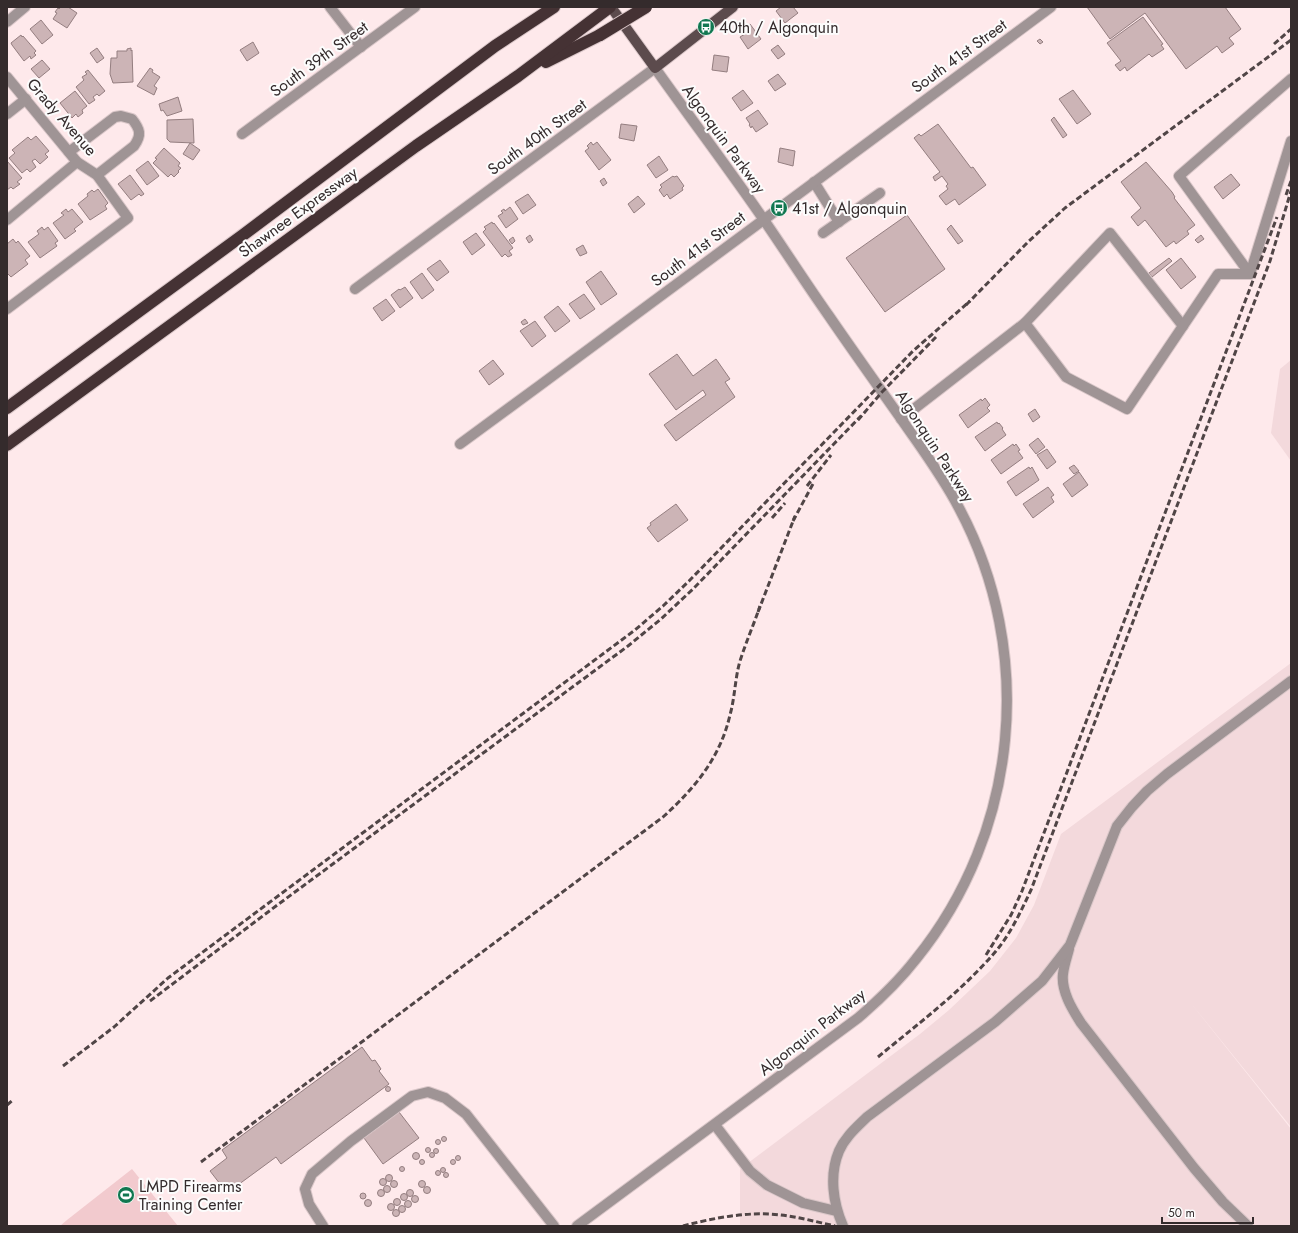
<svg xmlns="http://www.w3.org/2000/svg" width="1298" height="1233" viewBox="0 0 1298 1233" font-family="Jost,sans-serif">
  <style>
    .built { fill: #f3d9dc }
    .green { fill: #f2cace }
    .building { fill: #ccb4b6; stroke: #947e80 }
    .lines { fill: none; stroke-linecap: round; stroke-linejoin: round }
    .minor-casing { stroke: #dac7c9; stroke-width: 12 }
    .major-casing { stroke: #dac7c9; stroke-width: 12 }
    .highway-casing { stroke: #dac7c9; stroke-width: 14 }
    .minor { stroke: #9f9495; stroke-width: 10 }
    .major { stroke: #5c4b4d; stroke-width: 10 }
    .highway { stroke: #453234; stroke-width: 12 }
    .rail { stroke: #504546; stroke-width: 3; stroke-dasharray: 6 3; stroke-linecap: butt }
    .highway-bridge-casing { stroke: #dac7c9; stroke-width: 14; stroke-linecap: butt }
    .highway-bridge { stroke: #453234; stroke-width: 12 }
    .labels { text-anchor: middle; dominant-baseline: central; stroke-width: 4; stroke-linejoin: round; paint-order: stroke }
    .poi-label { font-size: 16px; fill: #342b2c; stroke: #fcfcfc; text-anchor: start }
    .street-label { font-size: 16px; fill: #342b2c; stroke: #fcfcfc }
  </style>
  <rect width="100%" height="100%" fill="#fee9eb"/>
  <g class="built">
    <path d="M1291 360V461L1271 433 1280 369Z"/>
    <path d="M1291 663V1127L1190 1002 1291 1129V1226H740V1169L920 1034 949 1010 990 971 1016 938 1034 905 1061 834Z"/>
  </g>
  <path class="green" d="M132 1169 178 1226H60L67 1220Z"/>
  <g class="building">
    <path d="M61 7H68L77 13 67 28 53 19 57 13 55 12 58 8 59 9Z"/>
    <path d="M781 7H793L798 13 785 23 776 11Z"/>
    <path d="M1087 7H1225L1241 29 1229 38 1234 44 1222 53 1217 46 1186 69 1145 13 1110 39Z"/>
    <path d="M1143 17 1163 44 1161 45 1164 49 1152 57 1149 54 1127 71 1125 67 1120 71 1115 65 1121 61 1107 43Z"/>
    <path d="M41 20 53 35 42 44 30 29Z"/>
    <path d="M750 24 761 39 748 49 740 37 745 34 742 30Z"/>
    <path d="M21 35 22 37 23 36 36 51 34 53 36 55 31 59 30 56 24 61 12 45 11 43Z"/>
    <path d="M1040 39 1043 42 1040 44 1037 41Z"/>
    <path d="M253 42 259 53 247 61 240 50Z"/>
    <path d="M778 45 785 54 778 59 771 50Z"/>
    <path d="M97 48 104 58 97 63 90 53Z"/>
    <path d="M131 48V51L132 50 133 82 113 83 110 74 111 58H117V51H127V49Z"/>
    <path d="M714 55 729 57 727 72 712 70Z"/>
    <path d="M42 60 50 69 39 78 31 69Z"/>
    <path d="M150 68 153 70 152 72 160 77 154 86 157 88 154 95 137 86Z"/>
    <path d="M88 70 105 91 99 96 97 94 93 97 95 100 89 104 76 87 84 80 82 77 87 74 85 72Z"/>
    <path d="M778 74 786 84 775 91 768 81Z"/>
    <path d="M743 90 753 103 741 111 732 98Z"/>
    <path d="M1073 90 1091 114 1077 124 1059 99Z"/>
    <path d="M75 91 87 106 82 110 83 113 78 117 76 114 72 118 60 103Z"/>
    <path d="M178 97 182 111 167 116 163 110 161 111 159 104Z"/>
    <path d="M758 110 768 124 756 132 752 126 751 128 749 125 750 124 746 118Z"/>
    <path d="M1054 117 1067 135 1063 138 1051 120Z"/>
    <path d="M193 119 194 143 170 142 167 139V120Z"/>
    <path d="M621 124 637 126 634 141 619 138Z"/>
    <path d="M938 124 971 168 973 167 986 185 959 205 955 199 946 205 939 196 948 189 946 186 948 184 942 176 935 181 933 177 940 172 914 138 919 134 921 136Z"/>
    <path d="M36 136 49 151 45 154 48 157 40 164 35 159 32 161 36 167 30 172 27 169 22 173 9 158 15 153 12 150 28 137 31 140Z"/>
    <path d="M591 142 593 145 597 142 611 160 599 170 585 151 589 148 587 146Z"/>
    <path d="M190 143 200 150 193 160 183 154Z"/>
    <path d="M164 148 180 163 178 166 181 168 178 171 179 172 174 177 171 174 168 177 153 163 157 159 155 158Z"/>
    <path d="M780 148 795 151 793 166 778 162Z"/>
    <path d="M659 156 668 170 656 178 647 165Z"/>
    <path d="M7 161 22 178 17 182 20 184 13 189 11 187 7 190Z"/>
    <path d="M148 161 159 176 147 185 136 170Z"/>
    <path d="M1146 162 1172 192 1175 197 1174 198 1195 225 1187 231 1189 234 1176 244 1174 241 1166 247 1145 220 1138 226 1131 217 1141 208 1121 182Z"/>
    <path d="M1231 174 1240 185 1223 199 1214 187Z"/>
    <path d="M130 175 144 194 141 196 139 194 131 200 118 184Z"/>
    <path d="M673 176 674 177 677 176 684 186 682 188 683 190 670 199 667 194 664 197 659 190 662 187 660 185Z"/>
    <path d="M604 178 607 183 603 186 600 181Z"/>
    <path d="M98 189 108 203 105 206 107 209 90 220 78 204 88 196 87 194 92 190 94 192Z"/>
    <path d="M528 194 536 205 523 214 515 202Z"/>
    <path d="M638 196 645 204 634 213 628 204Z"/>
    <path d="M510 207 518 219 506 228 498 216 503 213 501 211 504 209 505 211Z"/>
    <path d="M66 209 68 212 72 209 83 222 74 229 76 231 65 239 53 223 64 215 61 213Z"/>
    <path d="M907 215 945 269 885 312 846 258Z"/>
    <path d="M492 222 493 224 494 223 513 248 509 251 512 255 508 257 505 254 502 257 483 232 486 229 484 227Z"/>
    <path d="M951 225 963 241 958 244 947 229Z"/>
    <path d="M42 227 44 230 48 227 58 241 55 243 57 246 40 258 28 242 39 234 37 231Z"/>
    <path d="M476 233 485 245 472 255 463 242Z"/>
    <path d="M530 235 533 240 529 243 526 238Z"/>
    <path d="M1201 235 1204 239 1198 243 1195 240Z"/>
    <path d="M513 237 515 241 512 244 509 240Z"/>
    <path d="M13 239 16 243 18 241 30 256 25 260 28 264 11 277 7 273V244Z"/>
    <path d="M583 245 587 253 580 256 576 249Z"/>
    <path d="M1169 258 1172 261 1152 277 1149 273Z"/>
    <path d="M1181 258 1196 277 1181 289 1166 270Z"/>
    <path d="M440 260 449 272 437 281 427 269Z"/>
    <path d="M601 271 617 294 601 305 586 282Z"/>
    <path d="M422 273 434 290 422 299 410 282Z"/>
    <path d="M405 287 413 298 400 308 391 295 399 289 400 290Z"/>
    <path d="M584 294 595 309 580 319 569 304Z"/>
    <path d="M386 299 395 311 382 321 373 308Z"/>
    <path d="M558 306 570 321 555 332 544 317Z"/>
    <path d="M525 319 528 323 523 325 521 322Z"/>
    <path d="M535 321 546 336 532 347 520 331Z"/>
    <path d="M677 354 693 376 716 359 730 379 725 382 735 397 676 441 664 425 706 395 703 390 676 410 649 374Z"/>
    <path d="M493 360 504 374 489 385 479 371Z"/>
    <path d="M985 398 990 405 987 408 990 411 968 428 959 415 981 399 982 401Z"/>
    <path d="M1035 409 1040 417 1033 422 1028 414Z"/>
    <path d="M997 422 998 424 999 423 1003 428 1002 429 1006 435 985 451 975 437Z"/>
    <path d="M1038 438 1045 447 1036 454 1029 445Z"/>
    <path d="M1013 444 1014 446 1016 444 1020 450 1018 451 1023 458 1001 474 991 460Z"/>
    <path d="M1047 449 1056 462 1047 469 1037 455Z"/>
    <path d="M1074 465 1079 471 1074 474 1069 468Z"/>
    <path d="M1029 467 1030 469 1032 467 1039 480 1016 496 1007 482Z"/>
    <path d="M1079 472 1088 485 1072 497 1063 484Z"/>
    <path d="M1048 487 1054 495 1051 497 1054 502 1033 518 1023 504Z"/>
    <path d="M676 504 688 520 658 542 647 528 651 525 650 523Z"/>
    <path d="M362 1047 372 1061 375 1060 381 1069 379 1071 389 1084 281 1164 276 1157 227 1193 210 1171 227 1158 222 1150Z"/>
    <circle cx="388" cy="1089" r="2.5"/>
    <path d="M399 1112 419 1138 383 1164 364 1138Z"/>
    <circle cx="444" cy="1139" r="2.5"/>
    <circle cx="438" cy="1142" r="2.5"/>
    <circle cx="428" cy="1150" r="2.5"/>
    <circle cx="436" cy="1151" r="2.5"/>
    <circle cx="432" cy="1155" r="2.5"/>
    <circle cx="416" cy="1156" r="3.5"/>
    <circle cx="458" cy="1158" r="2.5"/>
    <circle cx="422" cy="1162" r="2.5"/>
    <circle cx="453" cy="1162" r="2.5"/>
    <circle cx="402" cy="1169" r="2.5"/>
    <circle cx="443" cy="1170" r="2.5"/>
    <circle cx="438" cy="1173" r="2.5"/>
    <circle cx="446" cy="1175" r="2.5"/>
    <circle cx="389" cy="1178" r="3.5"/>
    <circle cx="383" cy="1182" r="3.5"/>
    <circle cx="422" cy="1184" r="3.5"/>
    <circle cx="394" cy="1184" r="3.5"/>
    <circle cx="387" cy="1189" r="3.5"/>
    <circle cx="427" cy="1190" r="3.5"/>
    <circle cx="410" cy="1193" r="3.5"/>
    <circle cx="381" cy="1193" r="3.5"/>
    <circle cx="363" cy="1196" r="3"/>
    <circle cx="404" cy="1197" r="3.5"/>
    <circle cx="415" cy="1199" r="3.5"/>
    <circle cx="397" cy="1202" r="3.5"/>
    <circle cx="368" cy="1203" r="3.5"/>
    <circle cx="408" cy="1204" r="3.5"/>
    <circle cx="391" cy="1207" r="3.5"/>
    <circle cx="402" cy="1209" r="3.5"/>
    <circle cx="396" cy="1213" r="3.5"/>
  </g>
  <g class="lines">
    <g class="minor-casing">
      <g id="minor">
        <path d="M330 7 361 47"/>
        <path d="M7 22 25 7"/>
        <path d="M7 77 77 162 97 175 128 218 7 309"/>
        <path d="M7 114 26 99"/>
        <path d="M242 134 415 7"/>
        <path d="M69 152 115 117 121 116 132 119C140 129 142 135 134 146L97 175"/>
        <path d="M814 182 839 222"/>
        <path d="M7 220 77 162"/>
        <path d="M823 233 880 193"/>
        <path d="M1250 274 1179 176 1291 79"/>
        <path d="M355 289 655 68C691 119 729 169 764 220 786 252 807 285 829 316 853 351 878 386 902 420 922 449 943 477 959 508 1036 652 1019 832 916 959 899 981 879 1000 858 1018L577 1226"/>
        <path d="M1025 323 1110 233 1183 326"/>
        <path d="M901 419 1025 323 1066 377 1127 409 1218 274H1250L1291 141"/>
        <path d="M460 444 539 386 1051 7"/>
        <path d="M1069 949C1067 957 1064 965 1063 974 1061 991 1072 1009 1081 1023L1194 1168 1223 1202 1248 1226"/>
        <path d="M715 1125 750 1171 767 1185 803 1203 836 1211"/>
        <path d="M323 1226 309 1204 305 1189 312 1174 351 1141 412 1096 428 1092 445 1098 466 1114 554 1226"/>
        <path d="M843 1226C833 1203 829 1175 839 1151 845 1137 857 1127 867 1117L995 1022 1042 981 1070 945 1117 826 1132 807 1147 791 1167 774 1291 681"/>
      </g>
    </g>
    <g class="major-casing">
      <path id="major" d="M611 7 655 68 733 7"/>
    </g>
    <g class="highway-casing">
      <g id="highway">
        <path d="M546 62 600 35"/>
        <path d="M7 408 243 235 495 46 554 7"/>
        <path d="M7 445 416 146 518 76 610 7"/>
      </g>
    </g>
    <use href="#minor" class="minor"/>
    <use href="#major" class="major"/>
    <use href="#highway" class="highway"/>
    <g class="rail">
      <path d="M1274 44 1291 29"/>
      <path d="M1286 195 1291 181"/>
      <path d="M966 305 1029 241 1065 208 1291 40"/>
      <path d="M858 420 882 392 936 337"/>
      <path d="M807 486 831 455"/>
      <path d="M772 518 785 503"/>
      <path d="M793 521 814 482"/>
      <path d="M758 612 795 516"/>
      <path d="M986 955 1011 915 1022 891 1277 217"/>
      <path d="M150 1001 276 906 628 646 661 619 693 589 861 416"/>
      <path d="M878 1057C919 1023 962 991 996 951 1011 933 1021 911 1031 890L1270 261 1291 191"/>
      <path d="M63 1066 114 1027 168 978 635 630 663 606 689 581 913 351 970 301"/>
      <path d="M7 1105 13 1100"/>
      <path d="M201 1162 663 817C695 788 720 758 730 715 735 697 735 678 740 661 746 642 754 624 760 606"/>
      <path d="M683 1226C713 1218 749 1211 781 1215 799 1217 817 1222 835 1226"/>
    </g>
    <g class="highway-bridge-casing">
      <path id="highway-bridge" d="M600 35 646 7"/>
    </g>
    <use href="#highway-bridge" class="highway-bridge"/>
  </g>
  <defs>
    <g id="bus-disc" transform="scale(0.9)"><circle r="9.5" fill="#117750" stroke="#fcfcfc"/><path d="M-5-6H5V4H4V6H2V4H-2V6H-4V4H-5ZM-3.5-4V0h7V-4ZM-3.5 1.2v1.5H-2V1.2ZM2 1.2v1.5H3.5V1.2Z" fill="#fff"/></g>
    <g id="stadium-disc" transform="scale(0.9)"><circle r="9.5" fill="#117750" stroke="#fcfcfc"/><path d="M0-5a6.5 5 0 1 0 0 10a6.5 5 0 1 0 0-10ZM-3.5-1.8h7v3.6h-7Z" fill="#fff"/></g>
  </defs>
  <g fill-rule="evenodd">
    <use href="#bus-disc" x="706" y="27"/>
    <use href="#bus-disc" x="779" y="208"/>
    <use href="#stadium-disc" x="126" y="1195"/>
  </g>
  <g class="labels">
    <g class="poi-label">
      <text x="719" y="27">40th / Algonquin</text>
      <text x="792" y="208">41st / Algonquin</text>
      <text x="139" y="1186">LMPD Firearms<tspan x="139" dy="18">Training Center</tspan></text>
    </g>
    <g class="street-label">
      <text transform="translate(959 56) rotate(-36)">South 41st Street</text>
      <text transform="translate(319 59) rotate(-36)">South 39th Street</text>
      <text transform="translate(62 117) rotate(49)">Grady Avenue</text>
      <text transform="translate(537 137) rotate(-36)">South 40th Street</text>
      <text transform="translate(724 139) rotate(54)">Algonquin Parkway</text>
      <text transform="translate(298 212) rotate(-36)">Shawnee Expressway</text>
      <text transform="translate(698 249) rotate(-37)">South 41st Street</text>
      <text transform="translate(935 446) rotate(57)">Algonquin Parkway</text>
      <text transform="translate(812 1032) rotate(-38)">Algonquin Parkway</text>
    </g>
  </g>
  <rect width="1298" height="1233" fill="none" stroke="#342b2c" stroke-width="16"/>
  <path d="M1162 1217v6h91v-6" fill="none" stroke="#342b2c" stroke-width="2"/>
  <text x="1168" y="1217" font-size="12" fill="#342b2c" stroke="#fcfcfc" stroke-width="3" paint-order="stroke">50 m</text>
</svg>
